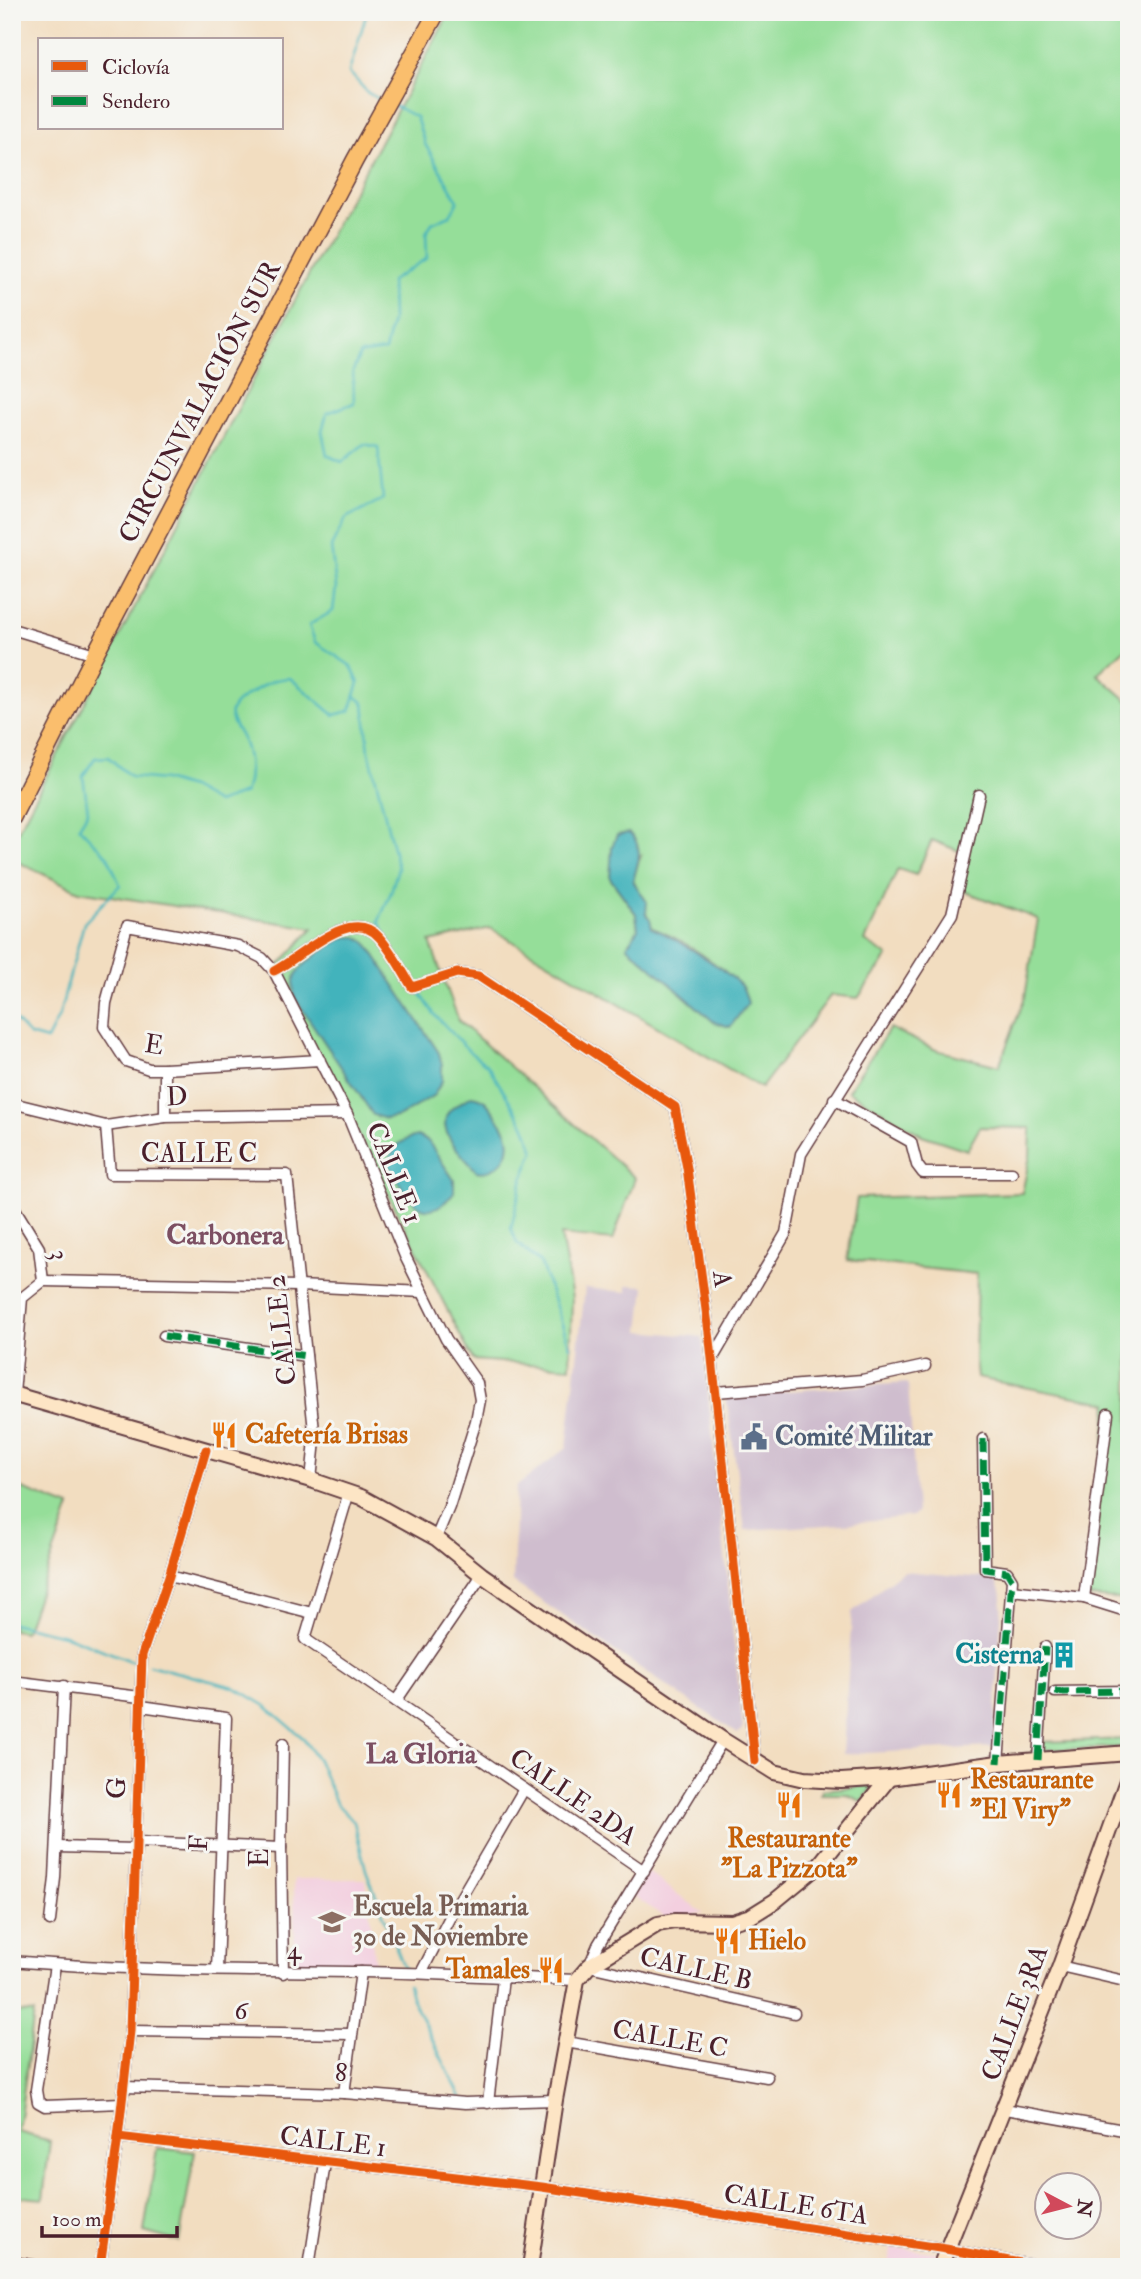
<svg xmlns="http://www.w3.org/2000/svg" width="1141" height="2279" viewBox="0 0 1141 2279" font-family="'IM FELL Double Pica',serif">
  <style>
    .built { fill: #f3cfdf }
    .industrial { fill: #cfbdce }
    .green { fill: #95de99; stroke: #707e62; stroke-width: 2; fill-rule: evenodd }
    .water { fill: #43b3bc; stroke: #466974; stroke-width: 2 }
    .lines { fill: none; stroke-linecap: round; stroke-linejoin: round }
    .stream { stroke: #43b3bc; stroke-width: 2.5 }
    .street-casing { stroke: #633c41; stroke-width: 13 }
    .secondary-casing { stroke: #633c41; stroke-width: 18 }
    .primary-casing { stroke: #633c41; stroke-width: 19 }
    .street { stroke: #fff; stroke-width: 10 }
    .secondary { stroke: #fde5c5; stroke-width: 14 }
    .primary { stroke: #fabe6d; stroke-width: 16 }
    .quiet { stroke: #00873e; stroke-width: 7; stroke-dasharray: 14 7; stroke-linecap: butt }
    .cycleway-casing { stroke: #f6f6f2; stroke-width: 13 }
    .cycleway { stroke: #e8590c; stroke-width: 9 }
    .labels { text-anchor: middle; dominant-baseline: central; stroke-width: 6; stroke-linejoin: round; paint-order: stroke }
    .street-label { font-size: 26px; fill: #4a1f2b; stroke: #f6f6f2 }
    .food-label { font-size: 26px; font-weight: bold; fill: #c56008; stroke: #f6f6f2; text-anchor: start }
    .service-label { font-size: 26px; font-weight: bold; fill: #4e5e75; stroke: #f6f6f2; text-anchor: start }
    .culture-label { font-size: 26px; font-weight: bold; fill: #0d838f; stroke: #f6f6f2; text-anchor: end }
    .education-label { font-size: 26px; font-weight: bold; fill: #785e54; stroke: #f6f6f2; text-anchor: start }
    .neighbourhood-label { font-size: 28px; font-weight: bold; fill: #7c4f62; stroke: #f6f6f2 }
  </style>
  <rect width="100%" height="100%" fill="#f6f6f2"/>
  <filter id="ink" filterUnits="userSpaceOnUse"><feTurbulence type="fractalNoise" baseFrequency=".0143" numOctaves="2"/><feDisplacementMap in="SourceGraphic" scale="14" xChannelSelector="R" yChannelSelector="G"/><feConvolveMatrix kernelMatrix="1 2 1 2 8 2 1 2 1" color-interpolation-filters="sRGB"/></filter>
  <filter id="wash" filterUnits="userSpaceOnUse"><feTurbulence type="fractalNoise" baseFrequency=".00686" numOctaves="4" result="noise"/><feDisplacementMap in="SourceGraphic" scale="28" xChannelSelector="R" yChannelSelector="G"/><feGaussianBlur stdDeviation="1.57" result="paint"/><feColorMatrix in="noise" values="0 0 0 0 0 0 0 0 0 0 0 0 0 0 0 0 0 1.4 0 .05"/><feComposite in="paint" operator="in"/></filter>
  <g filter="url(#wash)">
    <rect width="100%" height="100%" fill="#f2ddc0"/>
    <g class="built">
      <path d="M648 1872 703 1913 665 1917 633 1896Z"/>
      <path d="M294 1879H366L375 1967 295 1964Z"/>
      <path d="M891 2247 940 2253 935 2267H889Z"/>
    </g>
    <g class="industrial">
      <path d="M627 1285 645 1286 640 1331 702 1337 743 1728 738 1734 513 1582 516 1487 567 1447 585 1288 627 1292Z"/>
      <path d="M908 1383 917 1512 913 1516 844 1524 745 1530 726 1395Z"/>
      <path d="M903 1571 995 1579 1002 1596 994 1747 843 1754 852 1612Z"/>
    </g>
    <g class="green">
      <path d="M450 12H1129V645L1097 674 1129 702V1600L1088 1597 1108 1403 977 1378 975 1359 977 1274 847 1260 857 1198 1022 1193 1030 1156 1031 1128 980 1127 967 1150 922 1135 848 1091 890 1028 936 1050 999 1066 1025 997 1038 919 963 891 964 853 932 840 916 875 898 869 865 941 888 956 858 998 831 995 761 1088 490 928 430 942 459 1021 635 1178 613 1240 561 1235 572 1298 570 1367 473 1360 274 971 313 928 79 891 18 862 12 873V842L292 306ZM641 856C638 863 635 871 634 878 632 895 649 912 652 928 682 938 721 966 744 989L638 929 636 914 610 878Z"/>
      <path d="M12 1485 70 1507 25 1632 12 1630Z"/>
      <path d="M1129 1739V1747L1039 1750 1040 1742Z"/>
      <path d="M875 1785 861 1801 846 1794H821L823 1790Z"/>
      <path d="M12 2012 34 2013 18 2132 50 2141 43 2199 12 2196Z"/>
      <path d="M157 2148 195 2152 179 2242 144 2232Z"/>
    </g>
    <g class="water">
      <path d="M629 833C645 847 638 863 633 881L647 902 646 914 650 919 652 928C671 935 729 971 742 987 745 991 746 997 748 1003L730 1027 714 1022 627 946 638 929 636 914 610 878 612 847 617 835Z"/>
      <path d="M346 937H357L366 942 439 1053 442 1065V1081L434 1095 400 1116 386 1119 373 1115 295 998C293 990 292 983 296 975 302 963 333 942 346 937Z"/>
      <path d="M471 1096C477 1097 482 1098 486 1102 491 1108 507 1130 508 1136 512 1157 496 1175 476 1171 464 1156 436 1133 448 1113 452 1106 464 1101 471 1096Z"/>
      <path d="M417 1136 428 1141 454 1180V1192C422 1233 406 1192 388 1164 392 1147 399 1141 417 1136Z"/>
    </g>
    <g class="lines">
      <g class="stream">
        <path d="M367 12 349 72 368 93 381 100"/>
        <path d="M355 696 364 703 369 751 398 868 391 892 379 921 390 943"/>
        <path d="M417 988 434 1014 471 1053 488 1066 525 1126 534 1151 523 1178 511 1228 517 1243 541 1264 570 1347"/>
        <path d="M12 1017 29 1035 47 1040 59 1016 84 923 120 885 108 857 79 827 88 812 83 776 95 758 108 757 131 777 164 780 190 788 217 803 245 793C250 780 250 763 246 749 240 724 213 715 249 694 266 684 270 679 290 678L334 715 350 711 359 683 351 666 315 642 309 625 333 611 336 587 331 547 346 518 383 499 378 447 364 444 342 462 327 455 322 431 327 413 354 403 353 371 360 354 385 351 392 320 391 281 427 258 426 233 432 223 450 215 458 201 425 144 416 117 393 105"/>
        <path d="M12 1623 64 1635 134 1662"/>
        <path d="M149 1665 234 1687 266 1706 302 1737 318 1760 336 1803 354 1822 366 1870 405 1970"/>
        <path d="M408 1985 411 1997 461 2097"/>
      </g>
    </g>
  </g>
  <g filter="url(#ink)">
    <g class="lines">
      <g class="street-casing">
        <g id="street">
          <path d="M12 629 95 654"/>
          <path d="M274 971C302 957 351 905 379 937 392 951 402 971 412 987L457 973 478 976 675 1107 687 1168 710 1340 755 1761"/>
          <path d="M320 1060 165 1069H149L126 1061 104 1027 106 1003 127 926 238 946 262 958 274 971 347 1114 405 1256 446 1339 477 1383 480 1400 476 1421 449 1507 436 1538"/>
          <path d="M165 1069V1117"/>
          <path d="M834 1099 911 1142 917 1165 923 1173H1012"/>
          <path d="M12 1103 106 1126 165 1117 347 1114"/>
          <path d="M106 1126 110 1174 287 1175 315 1440 311 1480"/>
          <path d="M12 1204 39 1248 43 1281 22 1298 14 1394"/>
          <path d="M43 1281 299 1286 423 1292"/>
          <path d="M164 1336 306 1356"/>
          <path d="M713 1358 786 1233 801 1154 952 914 979 795"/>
          <path d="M716 1392 862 1380 925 1366"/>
          <path d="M983 1439 985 1569 1007 1572 1012 1580 998 1763"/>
          <path d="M349 1492 305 1639 644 1871"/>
          <path d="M169 1576 312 1613"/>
          <path d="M1011 1590 1084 1598 1129 1612"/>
          <path d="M1084 1598 1108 1414"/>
          <path d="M20 1682 140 1697"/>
          <path d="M1055 1692 1129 1691"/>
          <path d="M396 1701 482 1575"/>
          <path d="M141 1706 226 1718 217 1970"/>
          <path d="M723 1740 598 1945 589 1966 794 2013"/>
          <path d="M1038 1760 1045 1647"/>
          <path d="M135 1842 281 1848"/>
          <path d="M57 1847 136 1849"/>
          <path d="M50 1921 55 1878 64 1686"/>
          <path d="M12 1961C129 1971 247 1971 364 1972 435 1973 506 1978 577 1980"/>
          <path d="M55 1965 36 2090 38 2102 45 2106 122 2103"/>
          <path d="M1060 1966 1129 1982"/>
          <path d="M283 1973 281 1848 283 1744"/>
          <path d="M421 1973 453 1911 524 1789"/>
          <path d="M130 2031 352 2034"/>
          <path d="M566 2042 767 2077"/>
          <path d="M124 2087 344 2093 465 2103 555 2100"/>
          <path d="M344 2093 361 1972"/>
          <path d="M488 2103 503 1978"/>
          <path d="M1005 2109 1129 2131"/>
          <path d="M118 2137 542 2187 946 2249 1042 2267"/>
          <path d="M12 2262 45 2267"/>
          <path d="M100 2267 118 2137 130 2031 142 1655 169 1576 206 1450"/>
          <path d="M309 2267 325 2163"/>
        </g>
      </g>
      <g class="secondary-casing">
        <g id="secondary">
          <path d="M12 1394 311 1480 361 1497 436 1538 482 1575 563 1631 723 1740 774 1772 804 1779 841 1781 889 1778 998 1763 1129 1753"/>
          <path d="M530 2267 555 2100 577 1980 589 1966 658 1924 675 1921 732 1922 751 1916 775 1901 820 1864 889 1778"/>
          <path d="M940 2267 1060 1966 1129 1775"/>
        </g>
      </g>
      <g class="primary-casing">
        <path id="primary" d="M12 818 95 654 355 160 437 12"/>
      </g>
      <use href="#street" class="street"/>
      <use href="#secondary" class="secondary"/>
      <use href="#primary" class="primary"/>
      <g class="quiet">
        <path d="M164 1336 306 1356"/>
        <path d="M983 1439 985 1569 1007 1572 1012 1580 998 1763"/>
        <path d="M1055 1692 1129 1691"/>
        <path d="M1038 1760 1045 1647"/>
      </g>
      <g class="cycleway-casing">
        <g id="cycleway">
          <path d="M274 971C302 957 351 905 379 937 392 951 402 971 412 987L457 973 478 976 675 1107 687 1168 710 1340 755 1761"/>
          <path d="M118 2137 542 2187 946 2249 1042 2267"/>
          <path d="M100 2267 118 2137 130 2031 142 1655 169 1576 206 1450"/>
        </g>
      </g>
      <use href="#cycleway" class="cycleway"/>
    </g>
  </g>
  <defs>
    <g id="restaurant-bare" transform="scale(2.1)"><path d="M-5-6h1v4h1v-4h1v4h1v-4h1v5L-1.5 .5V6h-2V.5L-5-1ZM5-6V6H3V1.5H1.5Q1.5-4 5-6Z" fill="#e8710a" stroke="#f6f6f2" stroke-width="2.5" paint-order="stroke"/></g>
    <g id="civic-bare" transform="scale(2.1)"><path d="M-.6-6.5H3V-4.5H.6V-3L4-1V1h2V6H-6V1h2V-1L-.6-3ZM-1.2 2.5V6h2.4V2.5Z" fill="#5c6f8a" stroke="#f6f6f2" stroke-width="2.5" paint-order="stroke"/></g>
    <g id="building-bare" transform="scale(2.1)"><path d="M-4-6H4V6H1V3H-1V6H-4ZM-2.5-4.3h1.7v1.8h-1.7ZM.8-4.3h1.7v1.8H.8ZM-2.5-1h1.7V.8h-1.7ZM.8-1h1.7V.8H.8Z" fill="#0f9aa8" stroke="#f6f6f2" stroke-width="2.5" paint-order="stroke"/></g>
    <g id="school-bare" transform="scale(2.1)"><path d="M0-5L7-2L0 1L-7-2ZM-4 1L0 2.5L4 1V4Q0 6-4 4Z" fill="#8d6e63" stroke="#f6f6f2" stroke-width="2.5" paint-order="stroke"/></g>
  </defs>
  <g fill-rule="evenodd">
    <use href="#restaurant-bare" x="224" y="1435"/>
    <use href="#civic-bare" x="754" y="1437"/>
    <use href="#building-bare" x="1064" y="1655"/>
    <use href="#restaurant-bare" x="949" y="1795"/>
    <use href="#restaurant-bare" x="789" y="1805"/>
    <use href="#school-bare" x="332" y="1922"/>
    <use href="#restaurant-bare" x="727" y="1941"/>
    <use href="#restaurant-bare" x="551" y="1970"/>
  </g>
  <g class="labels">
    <g class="street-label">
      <text transform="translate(200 402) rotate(-62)">CIRCUNVALACIÓN SUR</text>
      <text transform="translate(154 1045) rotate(9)">E</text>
      <text transform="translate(177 1097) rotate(-3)">D</text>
      <text x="199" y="1154">CALLE C</text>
      <text transform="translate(394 1173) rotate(68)">CALLE 1</text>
      <text transform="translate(59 1255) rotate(78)">3</text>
      <text transform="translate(722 1279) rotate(82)">A</text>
      <text transform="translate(282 1330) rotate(-96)">CALLE 2</text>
      <text transform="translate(117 1788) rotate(-88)">G</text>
      <text transform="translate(573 1797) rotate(35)">CALLE 2DA</text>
      <text transform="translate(199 1843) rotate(-88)">F</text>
      <text transform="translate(260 1858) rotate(-90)">E</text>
      <text x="294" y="1951">4</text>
      <text transform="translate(696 1969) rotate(13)">CALLE B</text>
      <text transform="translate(241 2011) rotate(1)">6</text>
      <text transform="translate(1015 2013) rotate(-69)">CALLE 3RA</text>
      <text transform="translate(670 2039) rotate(10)">CALLE C</text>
      <text transform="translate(341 2073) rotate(3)">8</text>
      <text transform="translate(333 2142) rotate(7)">CALLE 1</text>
      <text transform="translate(796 2205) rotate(9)">CALLE 6TA</text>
    </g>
    <g class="food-label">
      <text x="245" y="1435">Cafetería Brisas</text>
      <text x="970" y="1780">Restaurante<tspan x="970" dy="30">"El Viry"</tspan></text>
      <text x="789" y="1839" text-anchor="middle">Restaurante<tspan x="789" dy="30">"La Pizzota"</tspan></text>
      <text x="748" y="1941">Hielo</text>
      <text x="530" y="1970" text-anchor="end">Tamales</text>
    </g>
    <g class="service-label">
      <text x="775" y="1437">Comité Militar</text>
    </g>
    <g class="culture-label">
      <text x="1043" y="1655">Cisterna</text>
    </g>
    <g class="education-label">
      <text x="353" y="1907">Escuela Primaria<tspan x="353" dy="30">30 de Noviembre</tspan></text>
    </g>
    <g class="neighbourhood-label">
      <text x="225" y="1235">Carbonera</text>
      <text x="421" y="1754">La Gloria</text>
    </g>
  </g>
  <rect width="1141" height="2279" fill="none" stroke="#f6f6f2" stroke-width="42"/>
  <rect x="38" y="38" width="245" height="91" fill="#f6f6f2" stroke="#b1a0a2" stroke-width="2"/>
  <rect x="52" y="61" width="35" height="10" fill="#e8590c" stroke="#b1a0a2" stroke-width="2"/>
  <text x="102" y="74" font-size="21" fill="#4a1f2b">Ciclovía</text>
  <rect x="52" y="96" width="35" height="10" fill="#00873e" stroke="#b1a0a2" stroke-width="2"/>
  <text x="102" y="108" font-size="21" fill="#4a1f2b">Sendero</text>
  <g transform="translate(1068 2206) rotate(97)"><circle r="33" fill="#f6f6f2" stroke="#b1a0a2" stroke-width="2"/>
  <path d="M0-5L12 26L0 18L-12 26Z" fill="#d1495b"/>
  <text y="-10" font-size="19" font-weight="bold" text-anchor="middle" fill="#4a1f2b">N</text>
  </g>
  <path d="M42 2226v10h135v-10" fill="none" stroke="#4a1f2b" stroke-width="3.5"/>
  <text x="52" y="2226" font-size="21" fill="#4a1f2b" stroke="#f6f6f2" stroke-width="5" paint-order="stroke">100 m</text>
</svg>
